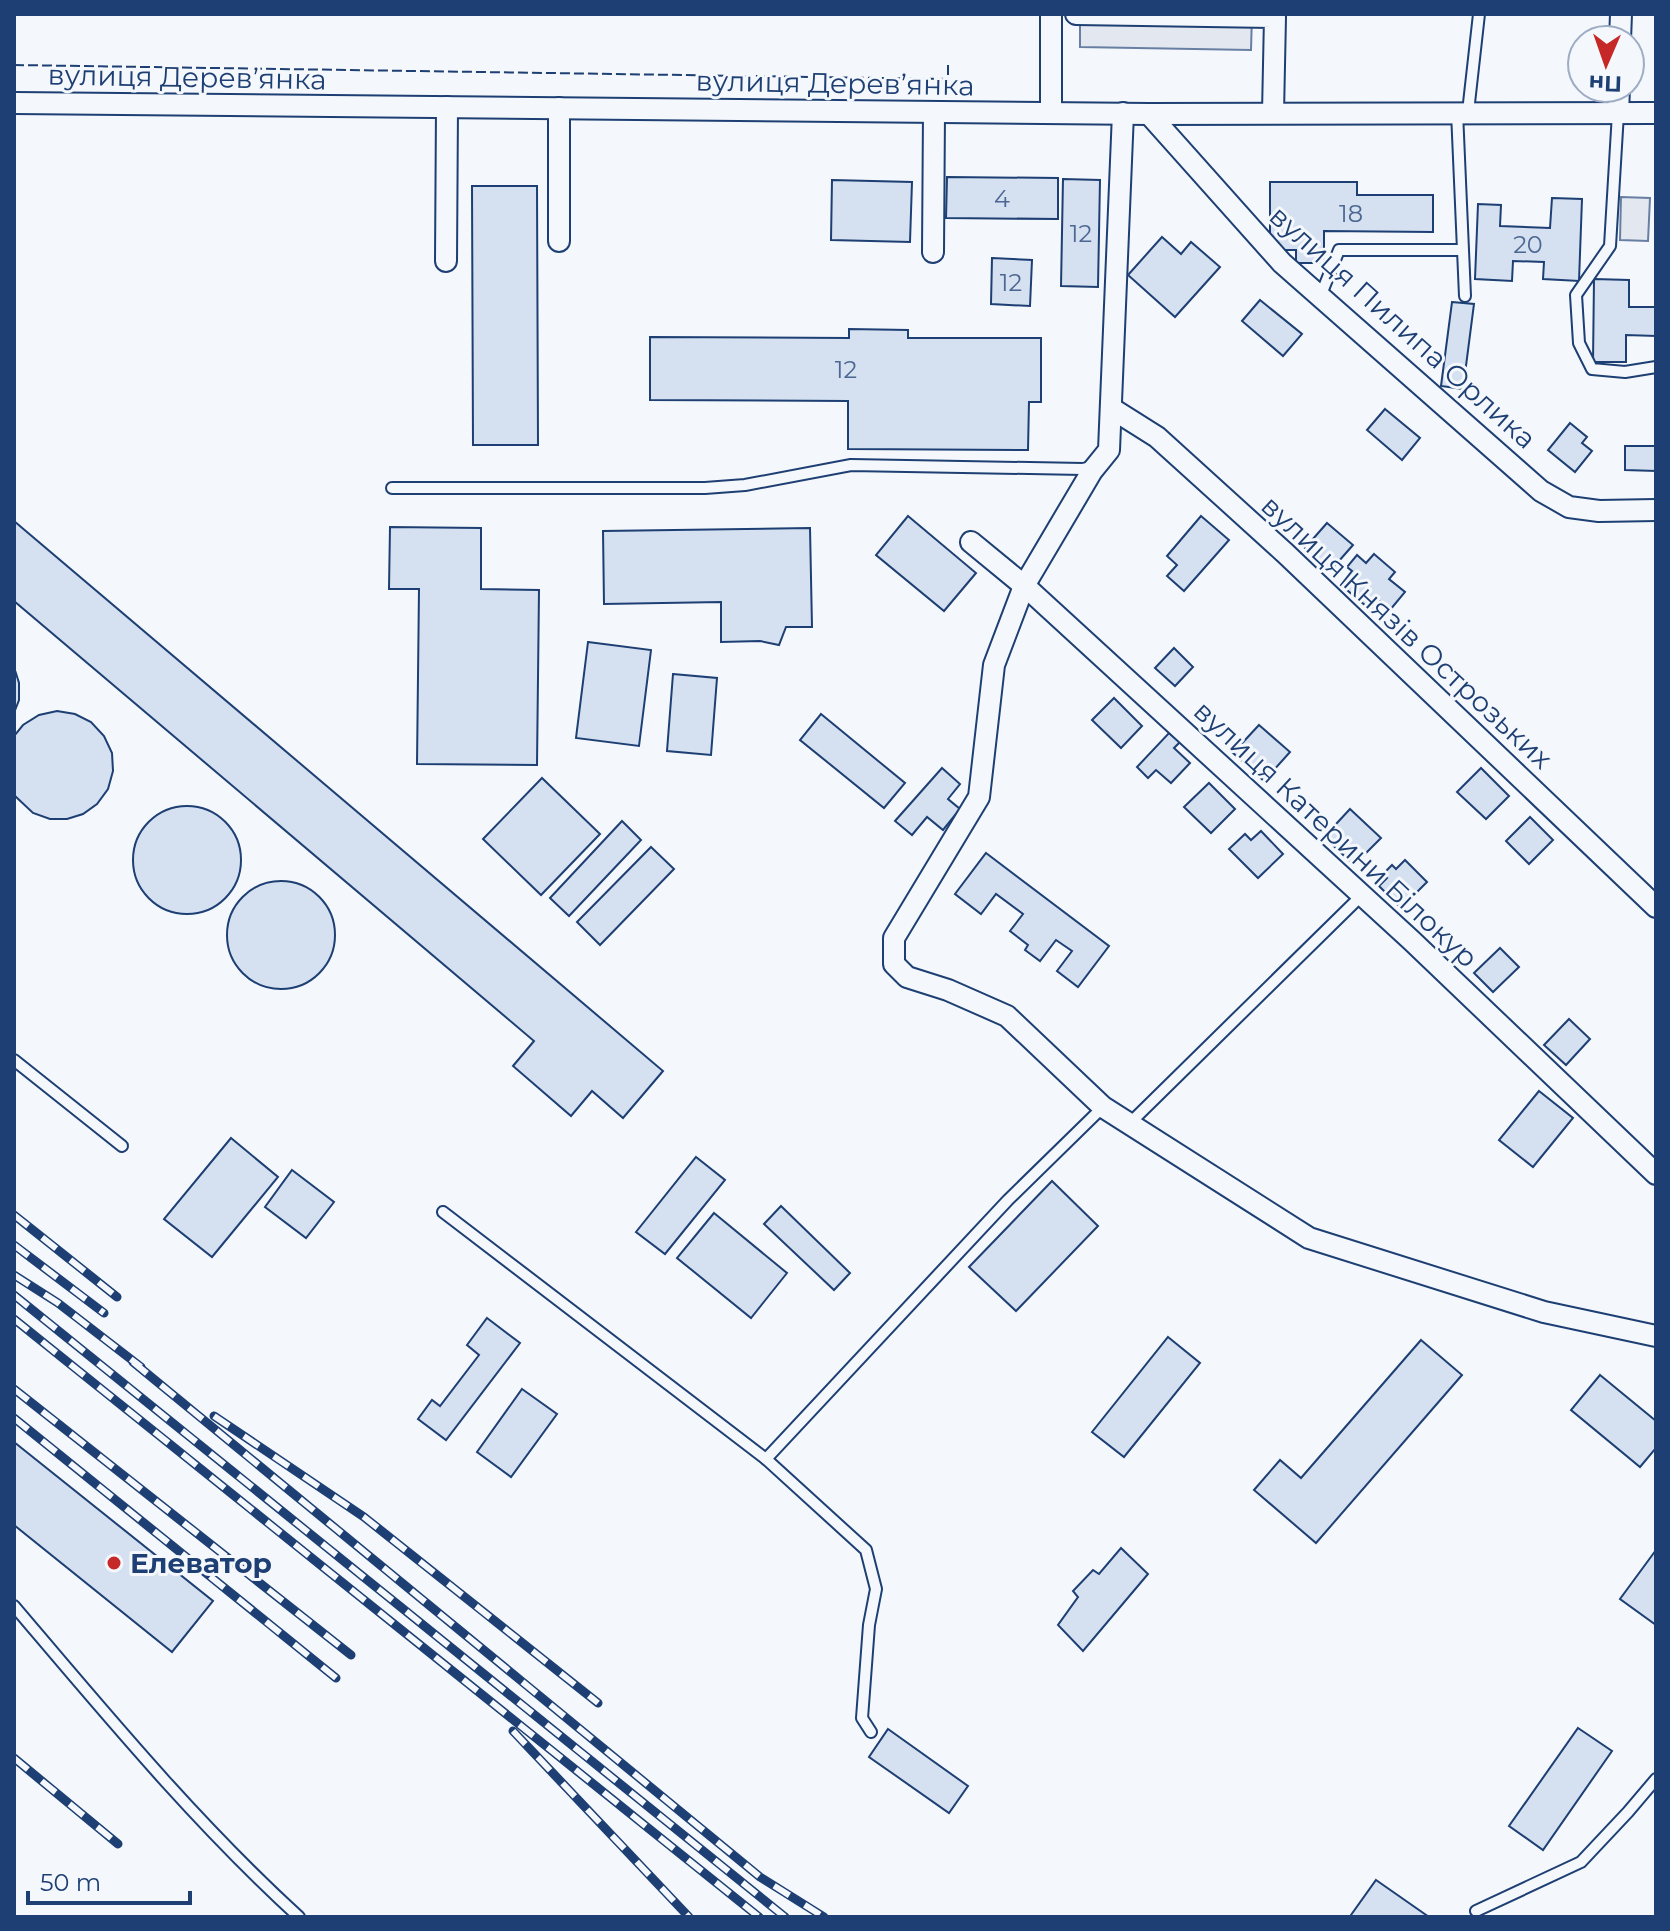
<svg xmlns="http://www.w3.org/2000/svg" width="1670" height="1931" viewBox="0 0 1670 1931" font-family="Montserrat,sans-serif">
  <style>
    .parking { fill: #e3e8f0; stroke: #687fa3; stroke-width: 2 }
    .building { fill: #d5e0f0; stroke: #1d3f73; stroke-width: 2 }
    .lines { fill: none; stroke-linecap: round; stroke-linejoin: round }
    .service-casing { stroke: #1d3f73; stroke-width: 14 }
    .minor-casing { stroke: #1d3f73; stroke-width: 24 }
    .service { stroke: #f4f7fb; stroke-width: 10 }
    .minor { stroke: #f4f7fb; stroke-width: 20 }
    .rail-casing { stroke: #1d3f73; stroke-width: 9 }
    .rail { stroke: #f4f7fb; stroke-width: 6; stroke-dasharray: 18; stroke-linecap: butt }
    .fence { stroke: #1d3f73; stroke-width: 2; stroke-dasharray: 10 4; stroke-linecap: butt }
    .poi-dot { fill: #c62828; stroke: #f4f7fb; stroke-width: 3 }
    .labels { text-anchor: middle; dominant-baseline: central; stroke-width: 6; stroke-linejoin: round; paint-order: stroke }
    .number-label { font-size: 24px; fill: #4b6792 }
    .street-label { font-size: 28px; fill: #1d3f73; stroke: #f4f7fb }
    .poi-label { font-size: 28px; font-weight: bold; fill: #1d3f73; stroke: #f4f7fb; text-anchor: start }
  </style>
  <rect width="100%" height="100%" fill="#f4f7fb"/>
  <g class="parking">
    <path d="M1080 14H1252L1251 50 1080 47Z"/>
    <path d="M1621 197 1650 198 1648 241 1620 240Z"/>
  </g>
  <g class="building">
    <path d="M947 177 1058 178V219L946 218Z"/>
    <path d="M1063 179 1100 180 1098 287 1061 286Z"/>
    <path d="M832 180 912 182 910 242 831 240Z"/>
    <path d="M1270 182H1357V195H1433V232L1324 231V263H1296V250H1277L1270 236Z"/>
    <path d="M472 186H537L538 445H473Z"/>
    <path d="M1552 198 1582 199 1579 281 1543 279 1544 262 1513 261 1512 281 1475 279 1478 204 1501 205 1500 226 1550 228Z"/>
    <path d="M1162 237 1181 254 1191 242 1220 267 1175 317 1128 275Z"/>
    <path d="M992 258 1032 260 1030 306 991 304Z"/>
    <path d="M1594 279 1629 280V307H1656V336L1626 335V362H1593Z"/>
    <path d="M1260 300 1302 334 1283 356 1242 321Z"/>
    <path d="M1452 302 1474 304 1463 389 1441 386Z"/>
    <path d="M849 329 908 330V338H1041V402H1029L1028 450 848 449V401L650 400V337L849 338Z"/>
    <path d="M1385 409 1420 438 1402 460 1367 430Z"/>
    <path d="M1570 423 1587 437 1582 443 1592 451 1575 472 1548 450Z"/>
    <path d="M1625 446H1656V471L1625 470Z"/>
    <path d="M908 516 976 573 944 611 876 555Z"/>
    <path d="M1201 516 1229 540 1184 591 1167 576 1177 565 1167 556Z"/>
    <path d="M14 521 663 1071 623 1118 592 1091 571 1116 513 1066 534 1041 14 601Z"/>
    <path d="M1327 523 1353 545 1331 570 1305 548Z"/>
    <path d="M390 527 481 528V589L539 590 537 765 417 764 419 589H389Z"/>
    <path d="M810 528 812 627H786L779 645 760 641 721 642V602L604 604 603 531Z"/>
    <path d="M1374 554 1395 572 1389 579 1405 592 1390 610 1380 601 1372 611 1341 585 1352 571 1347 567 1357 555 1366 563Z"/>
    <path d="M588 642 651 650 639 746 576 738Z"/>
    <path d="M1174 648 1193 667 1175 686 1155 668Z"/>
    <path d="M14 667 19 683V700L14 713Z"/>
    <path d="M673 674 717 678 711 755 667 751Z"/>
    <path d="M1114 698 1142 726 1121 748 1092 720Z"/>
    <path d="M57 711 75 714 91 722 104 736 112 753 113 771 108 789 97 804 83 814 67 819H50L33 813 14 795V736L23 725 39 715Z"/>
    <path d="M821 714 905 783 884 808 800 740Z"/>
    <path d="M1259 725 1290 752 1264 781 1233 753Z"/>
    <path d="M1169 733 1180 742 1174 748 1190 763 1171 783 1156 770 1148 778 1137 767Z"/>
    <path d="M942 768 960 784 948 799 960 809 943 830 927 817 912 835 895 821Z"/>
    <path d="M1481 768 1509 796 1486 819 1457 792Z"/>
    <path d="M542 778 600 834 541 895 483 839Z"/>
    <path d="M1209 783 1235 809 1211 833 1184 807Z"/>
    <circle cx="187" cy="860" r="54"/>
    <path d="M1350 809 1381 838 1354 865 1324 837Z"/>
    <path d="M1530 817 1553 840 1529 864 1506 841Z"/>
    <path d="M622 821 641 840 569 916 550 898Z"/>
    <path d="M1261 831 1283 854 1258 878 1229 849 1245 834 1251 840Z"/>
    <path d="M651 847 674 869 600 945 577 922Z"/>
    <path d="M986 853 1109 946 1078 987 1057 971 1072 951 1056 940 1040 961 1025 950 1028 945 1010 931 1023 914 996 894 981 914 955 894Z"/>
    <path d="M1405 860 1427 882 1401 908 1379 886 1387 878 1383 874 1392 865 1396 869Z"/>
    <circle cx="281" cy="935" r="54"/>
    <path d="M1500 948 1519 967 1493 992 1474 973Z"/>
    <path d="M1569 1019 1590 1039 1566 1065 1544 1045Z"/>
    <path d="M1539 1091 1573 1118 1533 1167 1499 1140Z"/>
    <path d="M231 1138 278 1177 212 1257 164 1219Z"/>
    <path d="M696 1157 725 1180 665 1254 636 1232Z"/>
    <path d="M292 1170 334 1202 306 1238 265 1207Z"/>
    <path d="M1052 1181 1098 1226 1016 1311 969 1267Z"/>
    <path d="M781 1206 850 1273 834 1290 764 1224Z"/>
    <path d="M714 1213 787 1273 751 1318 677 1258Z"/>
    <path d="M487 1318 520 1343 446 1440 418 1419 432 1400 440 1406 479 1355 467 1345Z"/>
    <path d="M1168 1337 1200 1363 1124 1457 1092 1432Z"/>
    <path d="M1421 1340 1462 1375 1316 1543 1254 1490 1280 1460 1301 1478Z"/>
    <path d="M1600 1375 1656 1421V1448L1640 1467 1571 1410Z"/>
    <path d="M522 1389 557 1414 511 1477 477 1452Z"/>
    <path d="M14 1442 213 1601 172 1652 14 1525Z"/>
    <path d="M1121 1548 1148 1574 1083 1651 1058 1625 1078 1597 1073 1591 1093 1570 1099 1574Z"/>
    <path d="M1656 1550V1625L1620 1599Z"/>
    <path d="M1578 1728 1612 1751 1543 1850 1509 1826Z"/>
    <path d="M888 1729 968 1786 949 1813 869 1757Z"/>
    <path d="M1376 1880 1429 1917H1354L1351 1915Z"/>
  </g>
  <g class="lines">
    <g class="service-casing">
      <g id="service">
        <path d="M1457 112 1465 296"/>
        <path d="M1468 112 1479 14"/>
        <path d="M1618 113 1610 246 1576 295 1579 343 1592 369 1625 372 1656 367"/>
        <path d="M1320 297 1339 250H1462"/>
        <path d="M392 488H705L745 485 851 465 1083 469 1092 467"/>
        <path d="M14 1060 122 1146"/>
        <path d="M1129 1124 1362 895"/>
        <path d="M443 1212 766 1459"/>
        <path d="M14 1606C105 1713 195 1822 299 1917"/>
        <path d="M871 1732 862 1718 869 1625 876 1589 866 1550 766 1459 1008 1200 1103 1107"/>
        <path d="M1476 1911 1581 1862 1628 1812 1656 1779"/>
      </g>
    </g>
    <g class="minor-casing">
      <g id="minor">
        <path d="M1076 14 1275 17 1273 113"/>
        <path d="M1620 40 1621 14"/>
        <path d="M14 103 1149 114 1656 113"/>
        <path d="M1051 113V14"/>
        <path d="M1123 113 1109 450 1092 471 1024 586 994 665 979 797 894 938V964L907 977 948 990 1007 1016 1103 1107 1309 1238 1544 1312 1656 1336"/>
        <path d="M1618 113 1619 88"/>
        <path d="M1149 114 1282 263 1541 491 1569 507 1599 511 1656 510"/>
        <path d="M559 241V108"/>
        <path d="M933 252 934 112"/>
        <path d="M446 261 447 107"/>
        <path d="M1111 408 1157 437 1285 553 1656 907"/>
        <path d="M971 542 1027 588 1411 940 1656 1174"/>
      </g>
    </g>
    <use href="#service" class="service"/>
    <use href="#minor" class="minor"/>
    <g class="rail-casing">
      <g id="rail">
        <path d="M14 1215 117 1297"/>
        <path d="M14 1245 104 1313"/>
        <path d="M14 1275 58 1303 141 1367"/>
        <path d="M14 1295 785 1917"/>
        <path d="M14 1319 759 1917"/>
        <path d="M133 1362 760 1877 824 1917"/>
        <path d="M14 1389 351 1655"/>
        <path d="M214 1416 364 1517 598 1703"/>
        <path d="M14 1418 336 1678"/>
        <path d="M513 1731 689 1917"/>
        <path d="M14 1758 118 1844"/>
      </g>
    </g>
    <use href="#rail" class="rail"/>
    <path class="fence" d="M14 65 948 79V65"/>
  </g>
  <circle class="poi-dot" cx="114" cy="1563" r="8"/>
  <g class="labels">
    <g class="number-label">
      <text x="1002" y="198">4</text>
      <text x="1351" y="213">18</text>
      <text x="1081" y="233">12</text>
      <text x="1528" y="244">20</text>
      <text x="1011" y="282">12</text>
      <text x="846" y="369">12</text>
    </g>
    <g class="street-label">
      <text transform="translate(187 77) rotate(1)">вулиця Деревʼянка</text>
      <text transform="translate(835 83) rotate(1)">вулиця Деревʼянка</text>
      <text transform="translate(1403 327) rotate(42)">вулиця Пилипа Орлика</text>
      <text transform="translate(1407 632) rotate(43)">вулиця Князів Острозьких</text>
      <text transform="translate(1336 834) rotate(43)">вулиця Катерини Білокур</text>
    </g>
    <g class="poi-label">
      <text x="130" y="1563">Елеватор</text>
    </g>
  </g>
  <rect width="1670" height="1931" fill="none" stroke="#1d3f73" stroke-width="32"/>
  <g transform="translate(1606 64) rotate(182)"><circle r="38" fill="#f4f7fb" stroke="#9eadc5" stroke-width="2"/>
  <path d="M0-6L14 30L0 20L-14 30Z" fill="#c62828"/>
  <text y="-12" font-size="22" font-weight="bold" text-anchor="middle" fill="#1d3f73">Пн</text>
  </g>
  <path d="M28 1891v12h162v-12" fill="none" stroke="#1d3f73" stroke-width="4"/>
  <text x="40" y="1891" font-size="24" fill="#1d3f73" stroke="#f4f7fb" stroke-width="6" paint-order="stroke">50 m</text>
</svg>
